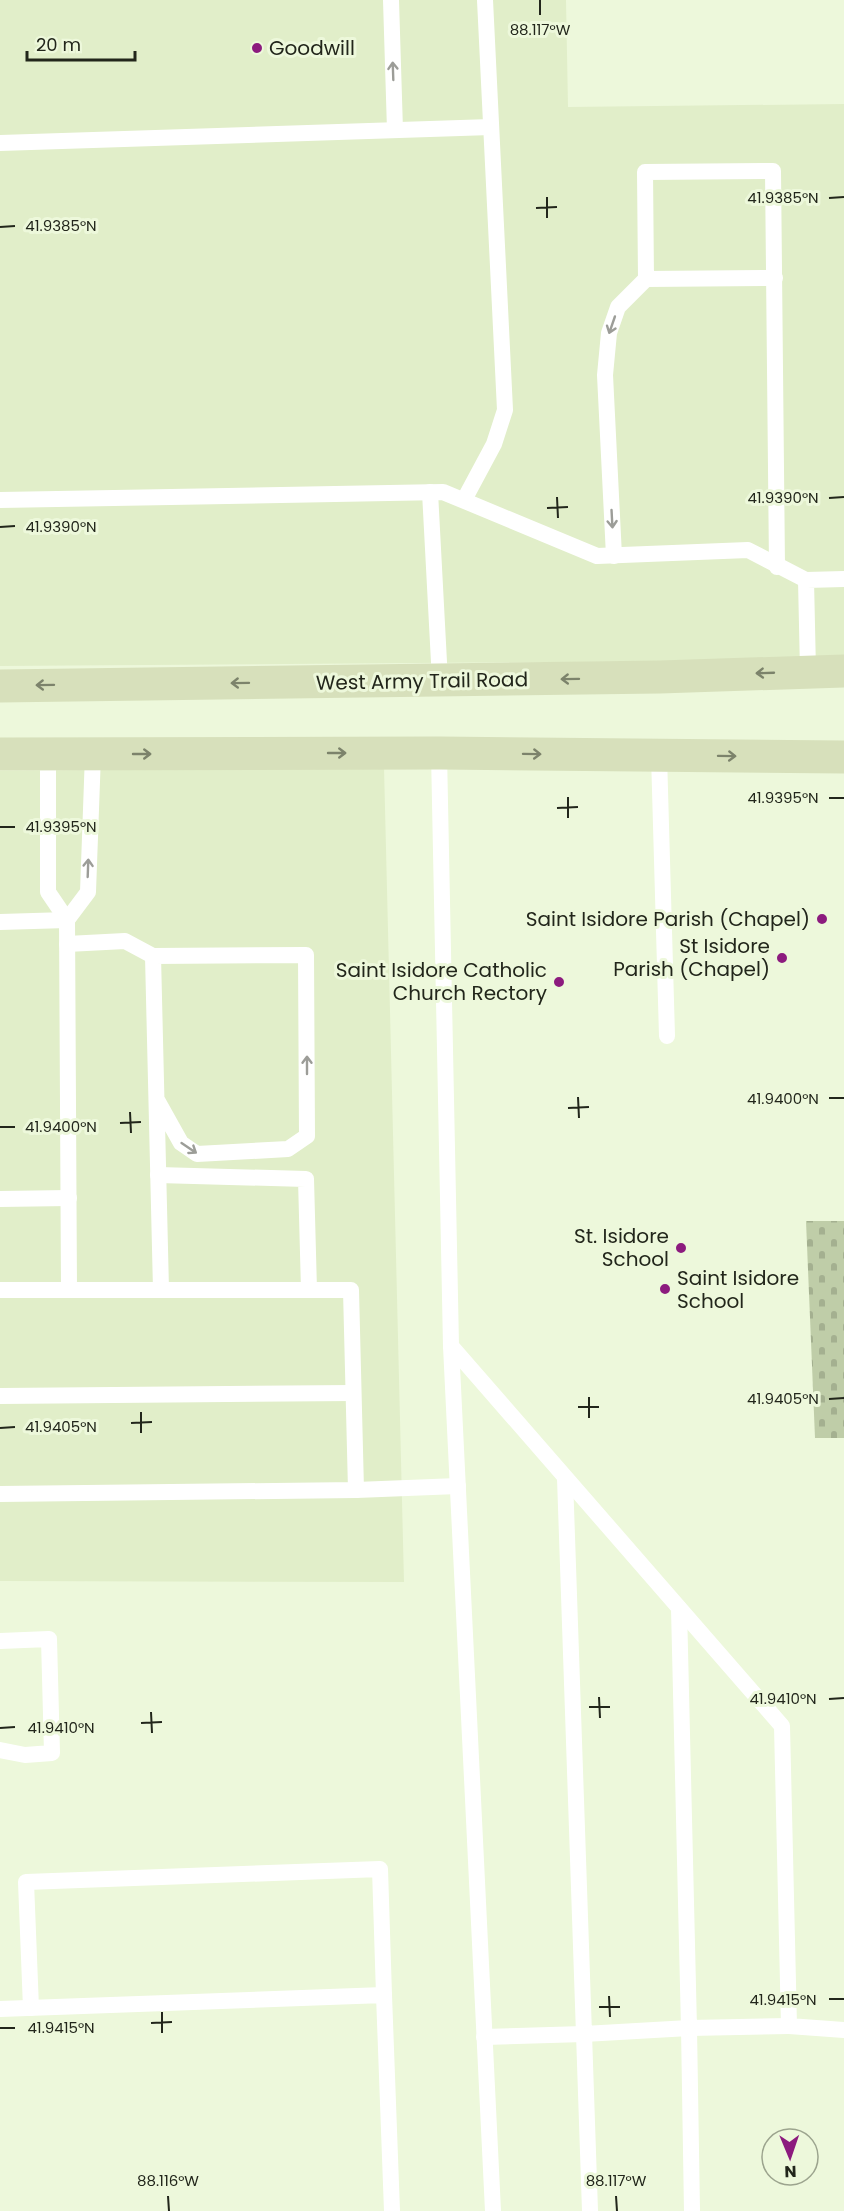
<svg xmlns="http://www.w3.org/2000/svg" width="844" height="2211" viewBox="0 0 844 2211" font-family="Poppins,sans-serif">
  <style>
    .built { fill: #e1eec9 }
    .cemetery { fill: url(#cemetery-stones) }
    .lines { fill: none; stroke-linecap: round; stroke-linejoin: round }
    .service { stroke: #fff; stroke-width: 16 }
    .secondary { stroke: #d7e0bb; stroke-width: 33 }
    .oneway { stroke: #9c9d98 }
    .oneway2 { stroke: #7c836b }
    .ticks { fill: none; stroke: #22261b; stroke-width: 2 }
    .poi-dot { fill: #8c1b7e; stroke: #edf8db; stroke-width: 2 }
    .labels { text-anchor: middle; dominant-baseline: central; stroke-width: 6; stroke-linejoin: round; paint-order: stroke }
    .poi-label { font-size: 20px; fill: #22261b; stroke: #edf8db; text-anchor: end }
    .street-label { font-size: 20px; fill: #22261b; stroke: #edf8db }
    .ticks-label { font-size: 15px; text-anchor: middle; fill: #22261b; stroke: #edf8db; stroke-width: 6; stroke-linejoin: round; paint-order: stroke }
  </style>
  <defs>
    <pattern id="cemetery-stones" width="16" height="16" patternUnits="userSpaceOnUse" patternTransform="scale(1.5)"><rect width="16" height="16" fill="#bfcda8"/><path d="M2 7V4a2 2 0 0 1 4 0v3zM10 15v-3a2 2 0 0 1 4 0v3z" fill="#a4b090"/></pattern>
  </defs>
  <rect width="100%" height="100%" fill="#edf8db"/>
  <g class="built">
    <path d="M0 0H566L568 107 844 104V660L0 666Z"/>
    <path d="M384 767 404 1582 0 1581V771Z"/>
  </g>
  <path class="cemetery" d="M806 1221H844V1438H815Z"/>
  <g class="lines">
    <g class="service">
      <path d="M391 0 395 130"/>
      <path d="M0 143 491 127"/>
      <path d="M775 278 646 279 645 172 773 171 777 567"/>
      <path d="M430 492 440 681"/>
      <path d="M0 500 443 492 597 556 748 550 806 580"/>
      <path d="M464 500 494 444 505 410 485 0"/>
      <path d="M614 556 605 375 609 333 618 307 646 279"/>
      <path d="M808 671 806 580 844 579"/>
      <path d="M439 753 451 1346 782 1726 789 2026 844 2030"/>
      <path d="M48 754V892L67 920 69 1290"/>
      <path d="M659 755 667 1036"/>
      <path d="M67 920 88 892 93 754"/>
      <path d="M0 922 67 920"/>
      <path d="M67 944 125 941 153 956"/>
      <path d="M157 1100 181 1143 197 1154 288 1149 307 1136 306 955 153 956 161 1290"/>
      <path d="M158 1175 306 1179 309 1290"/>
      <path d="M0 1199 69 1198"/>
      <path d="M0 1290H351L356 1490 0 1494"/>
      <path d="M451 1346 493 2211"/>
      <path d="M0 1396 353 1393"/>
      <path d="M565 1478 584 2034 689 2028 692 2211"/>
      <path d="M356 1490 458 1486"/>
      <path d="M679 1608 689 2028 789 2026"/>
      <path d="M0 1641 49 1639 52 1753 25 1755 0 1750"/>
      <path d="M31 2008 26 1882 380 1869 384 1995"/>
      <path d="M0 2009 384 1995 392 2211"/>
      <path d="M484 2037 584 2034 590 2211"/>
    </g>
    <g class="secondary">
      <path d="M0 686 660 677 844 671"/>
      <path d="M0 754 439 753 844 757"/>
    </g>
  </g>
  <defs><path id="oneway-shaft" d="M-6 0H5M1.5-3L5.5 0L1.5 3" fill="none" stroke-width="1.6" stroke-linecap="round" stroke-linejoin="round" transform="scale(1.5)"/></defs>
  <g class="oneway">
    <use href="#oneway-shaft" transform="translate(393 71) rotate(-92)"/>
    <use href="#oneway-shaft" transform="translate(612 325) rotate(109)"/>
    <use href="#oneway-shaft" transform="translate(612 519) rotate(87)"/>
    <use href="#oneway-shaft" transform="translate(88 868) rotate(-88)"/>
    <use href="#oneway-shaft" transform="translate(307 1065) rotate(-90)"/>
    <use href="#oneway-shaft" transform="translate(189 1148) rotate(34)"/>
  </g>
  <g class="oneway2">
    <use href="#oneway-shaft" transform="translate(765 673) rotate(178)"/>
    <use href="#oneway-shaft" transform="translate(570 679) rotate(179)"/>
    <use href="#oneway-shaft" transform="translate(240 683) rotate(179)"/>
    <use href="#oneway-shaft" transform="translate(45 685) rotate(179)"/>
    <use href="#oneway-shaft" transform="translate(337 753)"/>
    <use href="#oneway-shaft" transform="translate(142 754)"/>
    <use href="#oneway-shaft" transform="translate(532 754) rotate(1)"/>
    <use href="#oneway-shaft" transform="translate(727 756) rotate(1)"/>
  </g>
  <path class="ticks" d="M540 0V15M547 197V218M829 198 844 197M536 208 557 207M0 227 15 226M557 497 558 518M829 498 844 497M547 508 568 507M0 527 15 526M568 797V818M829 798H844M557 808 578 807M0 827H15M578 1097 579 1118M829 1098H844M568 1108 589 1107M130 1112 131 1133M120 1123 141 1122M0 1127H15M589 1397V1418M829 1399 844 1398M578 1407H599M141 1412V1433M131 1423 152 1422M0 1428 15 1427M599 1697 600 1718M829 1699 844 1698M589 1707H610M151 1712 152 1733M141 1723 162 1722M0 1728 15 1727M609 1996 610 2017M829 1999H844M599 2007H620M162 2012V2033M151 2023 172 2022M0 2028H15M168 2196 169 2211M616 2196 617 2211"/>
  <g class="poi-dot">
    <circle cx="257" cy="48" r="6"/>
    <circle cx="822" cy="919" r="6"/>
    <circle cx="782" cy="958" r="6"/>
    <circle cx="559" cy="982" r="6"/>
    <circle cx="681" cy="1248" r="6"/>
    <circle cx="665" cy="1289" r="6"/>
  </g>
  <g class="labels">
    <g class="poi-label">
      <text x="269" y="48" text-anchor="start">Goodwill</text>
      <text x="810" y="919">Saint Isidore Parish (Chapel)</text>
      <text x="770" y="946">St Isidore<tspan x="770" dy="23">Parish (Chapel)</tspan></text>
      <text x="547" y="970">Saint Isidore Catholic<tspan x="547" dy="23">Church Rectory</tspan></text>
      <text x="669" y="1236">St. Isidore<tspan x="669" dy="23">School</tspan></text>
      <text x="677" y="1278" text-anchor="start">Saint Isidore<tspan x="677" dy="23">School</tspan></text>
    </g>
    <g class="street-label">
      <text transform="translate(422 681) rotate(-1)">West Army Trail Road</text>
    </g>
  </g>
  <g class="ticks-label">
    <text x="540" y="35">88.117°W</text>
    <text x="783" y="203">41.9385°N</text>
    <text x="61" y="231">41.9385°N</text>
    <text x="783" y="503">41.9390°N</text>
    <text x="61" y="532">41.9390°N</text>
    <text x="783" y="803">41.9395°N</text>
    <text x="61" y="832">41.9395°N</text>
    <text x="783" y="1104">41.9400°N</text>
    <text x="61" y="1132">41.9400°N</text>
    <text x="783" y="1404">41.9405°N</text>
    <text x="61" y="1432">41.9405°N</text>
    <text x="783" y="1704">41.9410°N</text>
    <text x="61" y="1733">41.9410°N</text>
    <text x="783" y="2005">41.9415°N</text>
    <text x="61" y="2033">41.9415°N</text>
    <text x="168" y="2186">88.116°W</text>
    <text x="616" y="2186">88.117°W</text>
  </g>
  <g transform="translate(790 2157) rotate(178)"><circle r="28" fill="#edf8db" stroke="#9ca48e" stroke-width="1.5"/>
  <path d="M0-4.5L10 22L0 15L-10 22Z" fill="#8c1b7e"/>
  <text y="-9" font-size="16" font-weight="bold" text-anchor="middle" fill="#22261b">N</text>
  </g>
  <path d="M27 51v9h108v-9" fill="none" stroke="#22261b" stroke-width="3"/>
  <text x="36" y="51" font-size="18" fill="#22261b" stroke="#edf8db" stroke-width="4.5" paint-order="stroke">20 m</text>
</svg>
